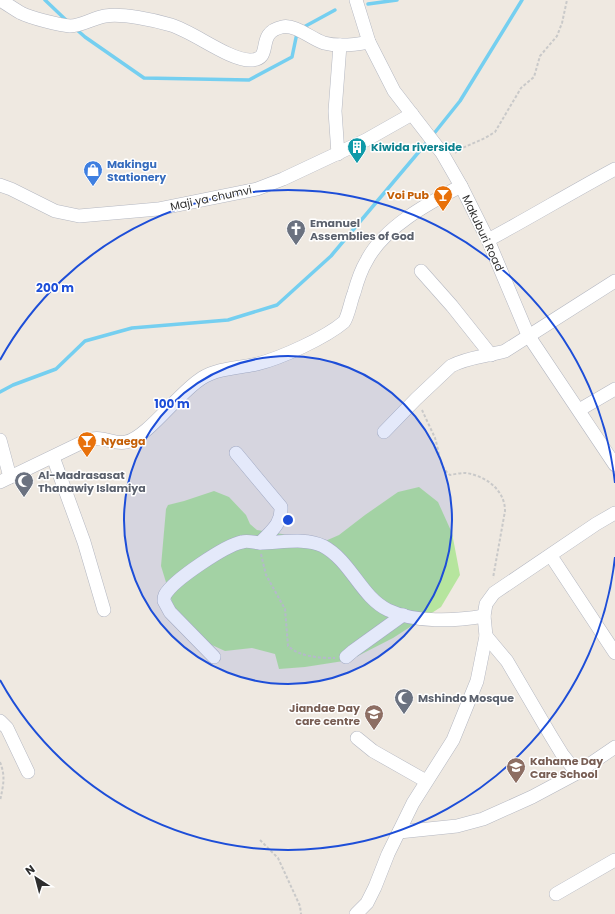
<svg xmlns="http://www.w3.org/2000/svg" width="615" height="914" viewBox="0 0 615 914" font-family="Poppins,sans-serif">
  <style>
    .green { fill: #b6e59e }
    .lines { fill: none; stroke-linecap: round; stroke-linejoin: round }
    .stream { stroke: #75cff0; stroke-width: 3.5 }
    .minor-casing { stroke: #b4b7c1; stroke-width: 14 }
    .path { stroke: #c9c9c9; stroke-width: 2; stroke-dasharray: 3 2; stroke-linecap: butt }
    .minor { stroke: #fff; stroke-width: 13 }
    .ring { fill: none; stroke: #1d4ed8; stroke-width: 2 }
    .labels { text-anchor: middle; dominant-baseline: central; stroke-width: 3; stroke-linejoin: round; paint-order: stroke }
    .culture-label { font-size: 11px; font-weight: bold; fill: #0d838f; stroke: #fff; text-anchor: start }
    .shop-label { font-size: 11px; font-weight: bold; fill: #366cbe; stroke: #fff; text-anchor: start }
    .food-label { font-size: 11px; font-weight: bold; fill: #c56008; stroke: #fff; text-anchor: end }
    .street-label { font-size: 11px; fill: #2e2e2e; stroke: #fff }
    .worship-label { font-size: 11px; font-weight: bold; fill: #5b616d; stroke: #fff; text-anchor: start }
    .education-label { font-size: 11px; font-weight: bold; fill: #785e54; stroke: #fff; text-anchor: end }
    .centre { fill: #1d4ed8; stroke: #fff; stroke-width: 2 }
    .ring-label { font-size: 12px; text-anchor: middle; font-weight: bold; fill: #1d4ed8; stroke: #fff; stroke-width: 3; stroke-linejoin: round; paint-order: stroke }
  </style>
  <rect width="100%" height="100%" fill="#efe9e1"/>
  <path class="green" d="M419 487 438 502 452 533 460 575 441 607 393 638 350 660 305 667 279 669 275 654 252 648 225 651 181 631 161 566 166 509 168 505 184 501 214 491 229 497 246 515 250 524 257 530 282 534 297 539 323 542 339 535 365 515 398 492Z"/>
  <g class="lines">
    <g class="stream">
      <path d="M45 0 67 21"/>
      <path d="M368 4 397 0"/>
      <path d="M302 28 335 10"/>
      <path d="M76 29 85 37 144 78 249 80 292 57 297 33"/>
      <path d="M432 136 460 101 522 0"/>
      <path d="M0 392 13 385 56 369 85 341 132 328 228 320 277 305 331 256 428 141"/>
    </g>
    <g class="minor-casing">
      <g id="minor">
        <path d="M0 0C7 4 14 9 21 13 31 18 59 25 70 26 82 26 93 18 105 16 122 13 154 20 171 25 194 32 229 60 250 60 275 60 254 33 282 27 296 24 311 39 324 43 339 47 354 45 369 42"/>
        <path d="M356 0 369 42 394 91 442 153 461 186 488 240 528 335 615 465"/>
        <path d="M338 154 335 111 340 45"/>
        <path d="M0 185 11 189 55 211 79 216 158 209 257 189 283 179 366 140 412 114"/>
        <path d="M488 240C531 217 572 192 615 169"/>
        <path d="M421 271 452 306 491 355"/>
        <path d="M579 410 615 389"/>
        <path d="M384 432 416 399 451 366C467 357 488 356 505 351L615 281"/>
        <path d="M0 440 10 477"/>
        <path d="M236 453 281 507C282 524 271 531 260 543"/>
        <path d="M53 457 84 542 104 610"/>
        <path d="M0 482 87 440C104 435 114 445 126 442 147 438 179 392 202 378 218 368 239 368 257 364 281 358 325 338 344 322 348 317 351 300 354 293 357 282 361 270 367 260 385 226 429 203 461 186"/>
        <path d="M551 556 615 653"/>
        <path d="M486 636 507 661 551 736 562 754 577 773"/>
        <path d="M214 657 170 612 164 601C164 599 164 597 165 595 173 580 226 545 242 542 248 540 255 543 260 543 280 543 305 537 323 546 351 561 361 597 388 610 415 623 455 621 484 616"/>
        <path d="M346 657 353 651 403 615"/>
        <path d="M0 721 7 728 28 772"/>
        <path d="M357 738 373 751 426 781"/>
        <path d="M399 832 457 826 483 819 532 797 577 773 615 747"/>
        <path d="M556 894 615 860"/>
        <path d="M356 914 367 903 375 887 388 854 413 803 453 740 477 681 486 636 484 616 486 604 494 593 596 524 615 513"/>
      </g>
    </g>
    <g class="path">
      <path d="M455 153 458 150 485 138 495 132 521 88 534 77 540 56 557 36 562 23 567 0"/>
      <path d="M422 410C426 419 431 429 435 438 439 450 439 467 450 475 455 474 461 473 466 473 486 476 505 490 505 511L493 578"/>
      <path d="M261 554 266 575 285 609 288 646C300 657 320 658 335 658"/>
      <path d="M0 762C6 777 3 786 0 801"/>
      <path d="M260 840 278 858 300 906 301 914"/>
    </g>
    <use href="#minor" class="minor"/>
  </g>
  <circle cx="288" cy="520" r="164" fill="#1d4ed8" fill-opacity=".12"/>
  <g class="ring">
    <circle cx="288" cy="520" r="164"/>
    <path d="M615 557A329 329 0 0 1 0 680M0 360A329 329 0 0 1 615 483"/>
  </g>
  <defs>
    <g id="building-pin" transform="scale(1)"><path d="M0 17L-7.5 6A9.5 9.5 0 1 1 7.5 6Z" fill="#0f9aa8" stroke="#fff"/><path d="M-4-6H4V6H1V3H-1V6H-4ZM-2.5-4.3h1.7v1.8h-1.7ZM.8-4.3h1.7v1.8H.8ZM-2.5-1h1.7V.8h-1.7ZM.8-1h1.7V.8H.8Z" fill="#fff"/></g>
    <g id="shop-pin" transform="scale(1)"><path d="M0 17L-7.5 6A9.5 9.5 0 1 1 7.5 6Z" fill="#3f7fe0" stroke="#fff"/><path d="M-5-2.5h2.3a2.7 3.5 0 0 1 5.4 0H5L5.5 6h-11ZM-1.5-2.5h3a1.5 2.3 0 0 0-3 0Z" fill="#fff"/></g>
    <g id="bar-pin" transform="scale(1)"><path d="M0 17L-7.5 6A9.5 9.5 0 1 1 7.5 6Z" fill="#e8710a" stroke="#fff"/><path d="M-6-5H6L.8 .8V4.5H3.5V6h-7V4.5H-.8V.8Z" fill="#fff"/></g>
    <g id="church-pin" transform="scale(1)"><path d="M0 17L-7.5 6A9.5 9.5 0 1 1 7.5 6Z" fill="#6b7280" stroke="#fff"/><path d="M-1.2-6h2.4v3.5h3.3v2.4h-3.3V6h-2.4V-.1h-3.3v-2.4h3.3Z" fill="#fff"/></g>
    <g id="mosque-pin" transform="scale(1)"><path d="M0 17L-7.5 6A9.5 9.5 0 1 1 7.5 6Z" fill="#6b7280" stroke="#fff"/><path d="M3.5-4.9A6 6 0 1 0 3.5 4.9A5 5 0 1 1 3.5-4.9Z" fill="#fff"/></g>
    <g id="school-pin" transform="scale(1)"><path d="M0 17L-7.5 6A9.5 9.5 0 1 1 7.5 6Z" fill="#8d6e63" stroke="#fff"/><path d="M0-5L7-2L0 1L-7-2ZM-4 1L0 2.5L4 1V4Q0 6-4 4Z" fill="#fff"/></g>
  </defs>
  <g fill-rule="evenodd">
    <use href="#building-pin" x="357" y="147"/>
    <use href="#shop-pin" x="93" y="170"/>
    <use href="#bar-pin" x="443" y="195"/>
    <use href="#church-pin" x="296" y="229"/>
    <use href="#bar-pin" x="87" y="441"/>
    <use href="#mosque-pin" x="24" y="481"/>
    <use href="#mosque-pin" x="404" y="698"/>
    <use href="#school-pin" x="374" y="714"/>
    <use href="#school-pin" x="516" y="767"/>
  </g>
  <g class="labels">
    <g class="culture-label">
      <text x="371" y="147">Kiwida riverside</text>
    </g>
    <g class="shop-label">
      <text x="107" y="164">Makingu<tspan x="107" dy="13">Stationery</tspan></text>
    </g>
    <g class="food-label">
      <text x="429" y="195">Voi Pub</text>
      <text x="101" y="441" text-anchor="start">Nyaega</text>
    </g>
    <g class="street-label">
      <text transform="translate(211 198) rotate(-12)">Maji ya chumvi</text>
      <text transform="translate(483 233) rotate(65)">Makuburi Road</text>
    </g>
    <g class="worship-label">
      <text x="310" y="223">Emanuel<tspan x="310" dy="13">Assemblies of God</tspan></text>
      <text x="38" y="475">Al-Madrasasat<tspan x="38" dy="13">Thanawiy Islamiya</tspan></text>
      <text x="418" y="698">Mshindo Mosque</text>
    </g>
    <g class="education-label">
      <text x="360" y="708">Jiandae Day<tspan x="360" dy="13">care centre</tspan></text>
      <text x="530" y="761" text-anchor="start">Kahame Day<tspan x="530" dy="13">Care School</tspan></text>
    </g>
  </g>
  <circle cx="288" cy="520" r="6" class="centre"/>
  <g class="ring-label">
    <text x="55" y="292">200 m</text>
    <text x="172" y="408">100 m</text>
  </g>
  <g transform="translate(36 878) rotate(324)" stroke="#ffffff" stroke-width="3" paint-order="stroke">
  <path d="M0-3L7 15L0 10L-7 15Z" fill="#2e2e2e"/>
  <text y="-6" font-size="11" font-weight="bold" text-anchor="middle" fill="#2e2e2e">N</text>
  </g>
</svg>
